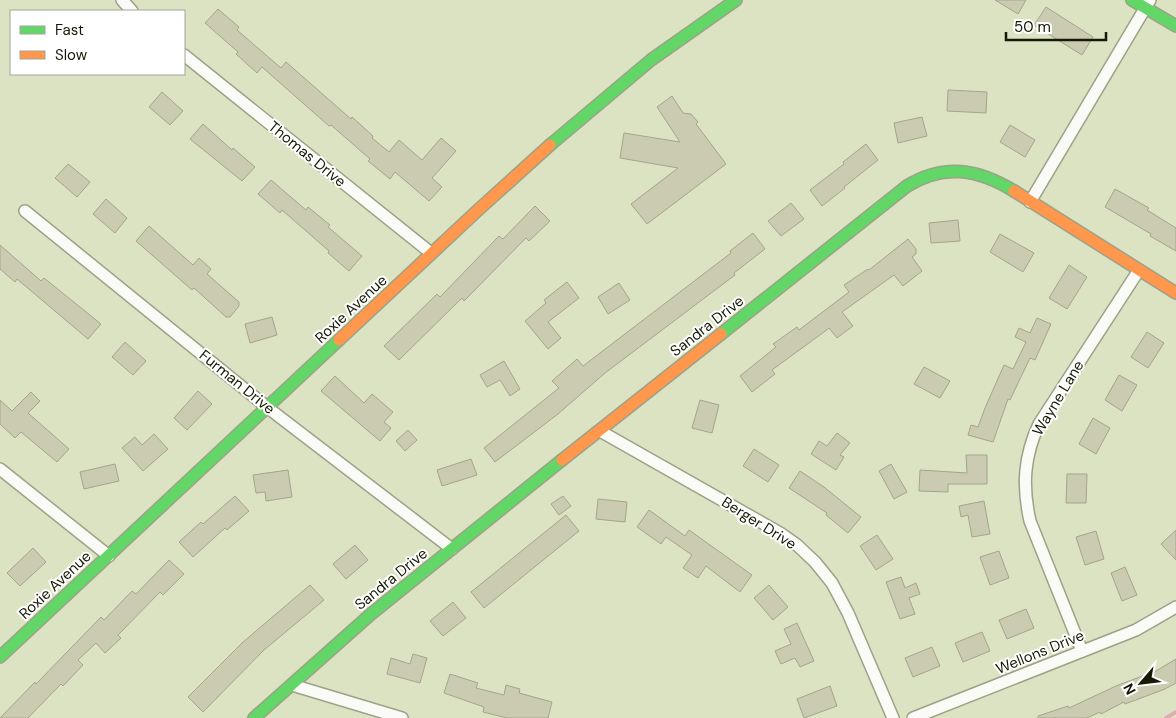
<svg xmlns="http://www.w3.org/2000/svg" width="1176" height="718" viewBox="0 0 1176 718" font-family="'DM Sans',sans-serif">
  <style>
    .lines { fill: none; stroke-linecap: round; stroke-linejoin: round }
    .stream { stroke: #e0adb5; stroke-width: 4 }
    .building { fill: #cacbb1; stroke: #a4a58a }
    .street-casing { stroke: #9ca288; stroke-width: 14 }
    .fast-casing { stroke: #9ca288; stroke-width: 14 }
    .slow-casing { stroke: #9ca288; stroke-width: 14 }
    .street { stroke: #fafbf6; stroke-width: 11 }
    .fast { stroke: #63d668; stroke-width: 11 }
    .slow { stroke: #ff974d; stroke-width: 11 }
    .labels { text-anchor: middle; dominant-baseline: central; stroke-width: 4; stroke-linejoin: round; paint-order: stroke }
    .street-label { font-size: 15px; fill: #161a05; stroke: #fff }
  </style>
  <rect width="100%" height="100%" fill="#dce3c2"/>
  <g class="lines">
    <path class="stream" d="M1166 718 1176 712"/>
  </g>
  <g class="building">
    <path d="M995 0H1026L1018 14Z"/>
    <path d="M1046 7 1093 37 1082 55 1034 25Z"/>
    <path d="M218 9 239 27 237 30 281 68 286 62 351 119 352 117 373 136 372 138 389 152 399 140 422 160 441 138 456 151 432 178 442 187 429 201 395 172 390 179 368 161 370 159 331 125 329 126 262 67 257 73 236 54 238 52 205 23Z"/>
    <path d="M948 90 987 92 986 113 947 111Z"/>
    <path d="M162 92 183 111 170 125 149 107Z"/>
    <path d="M672 96 683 113 691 114 698 122 696 124 726 164 647 224 631 204 678 168 620 158 624 133 680 142 657 107Z"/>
    <path d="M922 117 927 136 898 143 894 123Z"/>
    <path d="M203 124 232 150 233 148 255 167 242 181 190 139Z"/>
    <path d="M1010 125 1035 140 1025 157 1000 142Z"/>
    <path d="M866 144 878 160 844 187 845 188 822 206 810 190 844 164 843 162Z"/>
    <path d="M68 164 90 182 77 197 55 178Z"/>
    <path d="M271 180 306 210 308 207 330 225 328 227 362 256 349 271 328 253 329 251 282 210 280 213 258 194Z"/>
    <path d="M1115 189 1149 208 1147 210 1176 228V251L1150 236 1151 234 1105 207Z"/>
    <path d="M106 199 127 218 115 233 93 214Z"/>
    <path d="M791 203 804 219 781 236 768 221Z"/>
    <path d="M535 206 550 221 529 241 526 238 464 301 462 298 399 360 384 346 437 294 440 297 499 236 503 239Z"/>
    <path d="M958 220 960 241 931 243 929 223Z"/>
    <path d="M149 226 193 265 199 258 211 269 207 274 239 302V306L230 317H226L194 288 192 290 136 241Z"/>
    <path d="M753 233 765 249 734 273 735 275 605 373 558 414 495 462 484 448 559 388 552 381 577 359 583 366 731 253 730 251Z"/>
    <path d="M1000 234 1034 253 1023 272 990 252Z"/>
    <path d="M908 239 916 249V254L912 257 922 271 903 286 894 275 842 312 853 326 837 338 829 328 824 332 772 370 775 374 752 392 740 376 776 347 773 344 797 327 799 330 849 292 844 285 868 269 869 270Z"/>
    <path d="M0 245 41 281 44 278 101 324 88 339 17 279 15 282 0 269Z"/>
    <path d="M1069 265 1087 277 1067 309 1049 298Z"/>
    <path d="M567 282 579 298 548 322 561 338 548 349 525 321 546 303 544 300Z"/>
    <path d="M619 283 630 300 608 314 598 297Z"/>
    <path d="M272 317 277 335 250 343 245 324Z"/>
    <path d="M1037 318 1051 324 1035 360 1030 358 1010 400 1008 399 993 442 968 435 971 425 978 427 985 408 1004 365 1013 369 1026 342 1015 337 1019 328 1030 333Z"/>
    <path d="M1147 332 1164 343 1148 368 1131 357Z"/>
    <path d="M125 342 146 361 133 375 112 357Z"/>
    <path d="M504 361 520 389 510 396 500 380 487 387 480 375Z"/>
    <path d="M924 367 950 381 940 398 914 384Z"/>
    <path d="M1119 375 1137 385 1122 411 1105 400Z"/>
    <path d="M335 376 364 403 372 394 393 412 384 422 391 428 380 441 321 391Z"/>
    <path d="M198 391 212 404 187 430 174 418Z"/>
    <path d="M31 392 40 401 28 413 69 449 57 462 21 432 15 438 0 424V400L12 411Z"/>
    <path d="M700 400 719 405 712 433 692 428Z"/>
    <path d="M1093 418 1110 428 1096 454 1079 444Z"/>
    <path d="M408 430 417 440 405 451 396 441Z"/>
    <path d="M837 433 850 443 840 455 844 457 836 470 811 454 819 441 827 446Z"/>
    <path d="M154 434 168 449 143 471 122 448 135 437 142 445Z"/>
    <path d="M754 449 779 465 768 482 743 466Z"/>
    <path d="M966 455H987V484H948V492L919 491 920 470 967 473Z"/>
    <path d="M471 459 477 475 442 486 437 470Z"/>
    <path d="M115 464 119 481 84 489 80 472Z"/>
    <path d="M891 464 907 492 894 499 879 471Z"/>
    <path d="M288 470 292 497 266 501 265 492 256 493 253 475Z"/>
    <path d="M800 471 824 487 861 517 848 533 826 515 827 513 789 488Z"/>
    <path d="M1067 474H1087L1086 503H1066Z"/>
    <path d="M235 496 249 511 227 530 225 528 193 557 179 542 201 522 203 524Z"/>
    <path d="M563 496 571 506 559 515 551 504Z"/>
    <path d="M598 499 627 502 625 522 596 519Z"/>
    <path d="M984 501 990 534 972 537 968 515 961 517 959 506Z"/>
    <path d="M649 510 685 536 689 530 752 575 740 592 706 566 698 578 683 568 692 555 666 537 661 544 637 527Z"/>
    <path d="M566 515 579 531 484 608 471 592Z"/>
    <path d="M1176 530V560L1161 544Z"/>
    <path d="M1096 531 1104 559 1085 565 1076 537Z"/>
    <path d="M877 535 893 559 876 570 860 546Z"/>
    <path d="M355 545 368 560 346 579 333 564Z"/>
    <path d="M33 548 46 562 20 586 7 573Z"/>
    <path d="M999 551 1009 578 990 585 980 557Z"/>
    <path d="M169 560 184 574 163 595 160 592 118 635 121 638 105 653 96 643 78 660 83 665 63 686 61 684 28 718H0L35 682 36 684 101 617 104 620 132 591 136 594Z"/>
    <path d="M1125 567 1137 595 1122 601 1111 573Z"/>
    <path d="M901 577 905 588 916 583 920 594 909 598 915 614 900 619 886 582Z"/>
    <path d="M310 585 324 600 264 650 203 712 188 697 242 643Z"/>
    <path d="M769 585 788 607 773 620 754 598Z"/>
    <path d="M453 602 466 618 443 636 430 621Z"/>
    <path d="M1026 609 1034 628 1007 639 999 620Z"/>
    <path d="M797 623 814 661 800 667 795 658 781 664 775 651 791 644 784 629Z"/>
    <path d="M982 632 990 651 963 662 955 643Z"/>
    <path d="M932 647 940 666 913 677 905 658Z"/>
    <path d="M413 654 427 658 420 683 387 674 391 658 410 664Z"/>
    <path d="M1176 659V683L1165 689 1125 704 1124 702 1101 714 1100 712 1087 718H1038V716L1068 706 1069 708 1116 686 1145 675 1146 677Z"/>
    <path d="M450 674 478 683 476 688 504 695 506 685 520 689 519 693 552 702 548 718H507L483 712 484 707 444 693Z"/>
    <path d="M830 686 837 706 804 718 797 699Z"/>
  </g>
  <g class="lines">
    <g class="street-casing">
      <g id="street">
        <path d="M122 0 132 11"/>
        <path d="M184 55 431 253"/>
        <path d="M1030 202 1150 0"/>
        <path d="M25 211 268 408 452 549"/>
        <path d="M600 431 780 533 797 545 815 562 832 583 848 613 893 718"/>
        <path d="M0 469 109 556"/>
        <path d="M1082 651 1030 521C1022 486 1024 456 1039 424L1139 270"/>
        <path d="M292 685 402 718"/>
        <path d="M913 718 1136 630 1176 607"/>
      </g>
    </g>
    <g class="fast-casing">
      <g id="fast">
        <path d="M1132 0 1176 26"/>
        <path d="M550 145 651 60 736 0"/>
        <path d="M721 334 907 186C944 163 978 169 1014 191"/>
        <path d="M0 657 339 340"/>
        <path d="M254 718 371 614 562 460"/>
      </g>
    </g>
    <g class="slow-casing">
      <g id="slow">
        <path d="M1014 191 1176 293"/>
        <path d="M339 340 477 211 550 145"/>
        <path d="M562 460 721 334"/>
      </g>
    </g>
    <use href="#street" class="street"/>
    <use href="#fast" class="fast"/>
    <use href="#slow" class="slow"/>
  </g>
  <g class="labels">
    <g class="street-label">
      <text transform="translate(307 154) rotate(39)">Thomas Drive</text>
      <text transform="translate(351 309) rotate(-43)">Roxie Avenue</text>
      <text transform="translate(707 326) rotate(-38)">Sandra Drive</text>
      <text transform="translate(237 382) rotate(39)">Furman Drive</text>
      <text transform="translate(1058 398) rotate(-59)">Wayne Lane</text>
      <text transform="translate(759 523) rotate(32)">Berger Drive</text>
      <text transform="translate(391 579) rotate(-39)">Sandra Drive</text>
      <text transform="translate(55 585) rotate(-43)">Roxie Avenue</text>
      <text transform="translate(1040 652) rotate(-22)">Wellons Drive</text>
    </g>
  </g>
  <rect x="10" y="10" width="175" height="65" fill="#ffffff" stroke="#a2a39b"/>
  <rect x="20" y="26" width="25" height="8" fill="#63d668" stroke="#a2a39b"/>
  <text x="55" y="35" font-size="15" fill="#161a05">Fast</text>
  <rect x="20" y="51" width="25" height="8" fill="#ff974d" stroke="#a2a39b"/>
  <text x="55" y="60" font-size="15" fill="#161a05">Slow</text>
  <g transform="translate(1141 683) rotate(242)" stroke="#ffffff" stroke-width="4" paint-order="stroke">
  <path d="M0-4L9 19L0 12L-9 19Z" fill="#161a05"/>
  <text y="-8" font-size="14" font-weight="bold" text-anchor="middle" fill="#161a05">N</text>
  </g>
  <path d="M1006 32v8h100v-8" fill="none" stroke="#161a05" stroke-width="2.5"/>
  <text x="1014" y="32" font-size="15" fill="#161a05" stroke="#ffffff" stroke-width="4" paint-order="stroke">50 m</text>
</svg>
